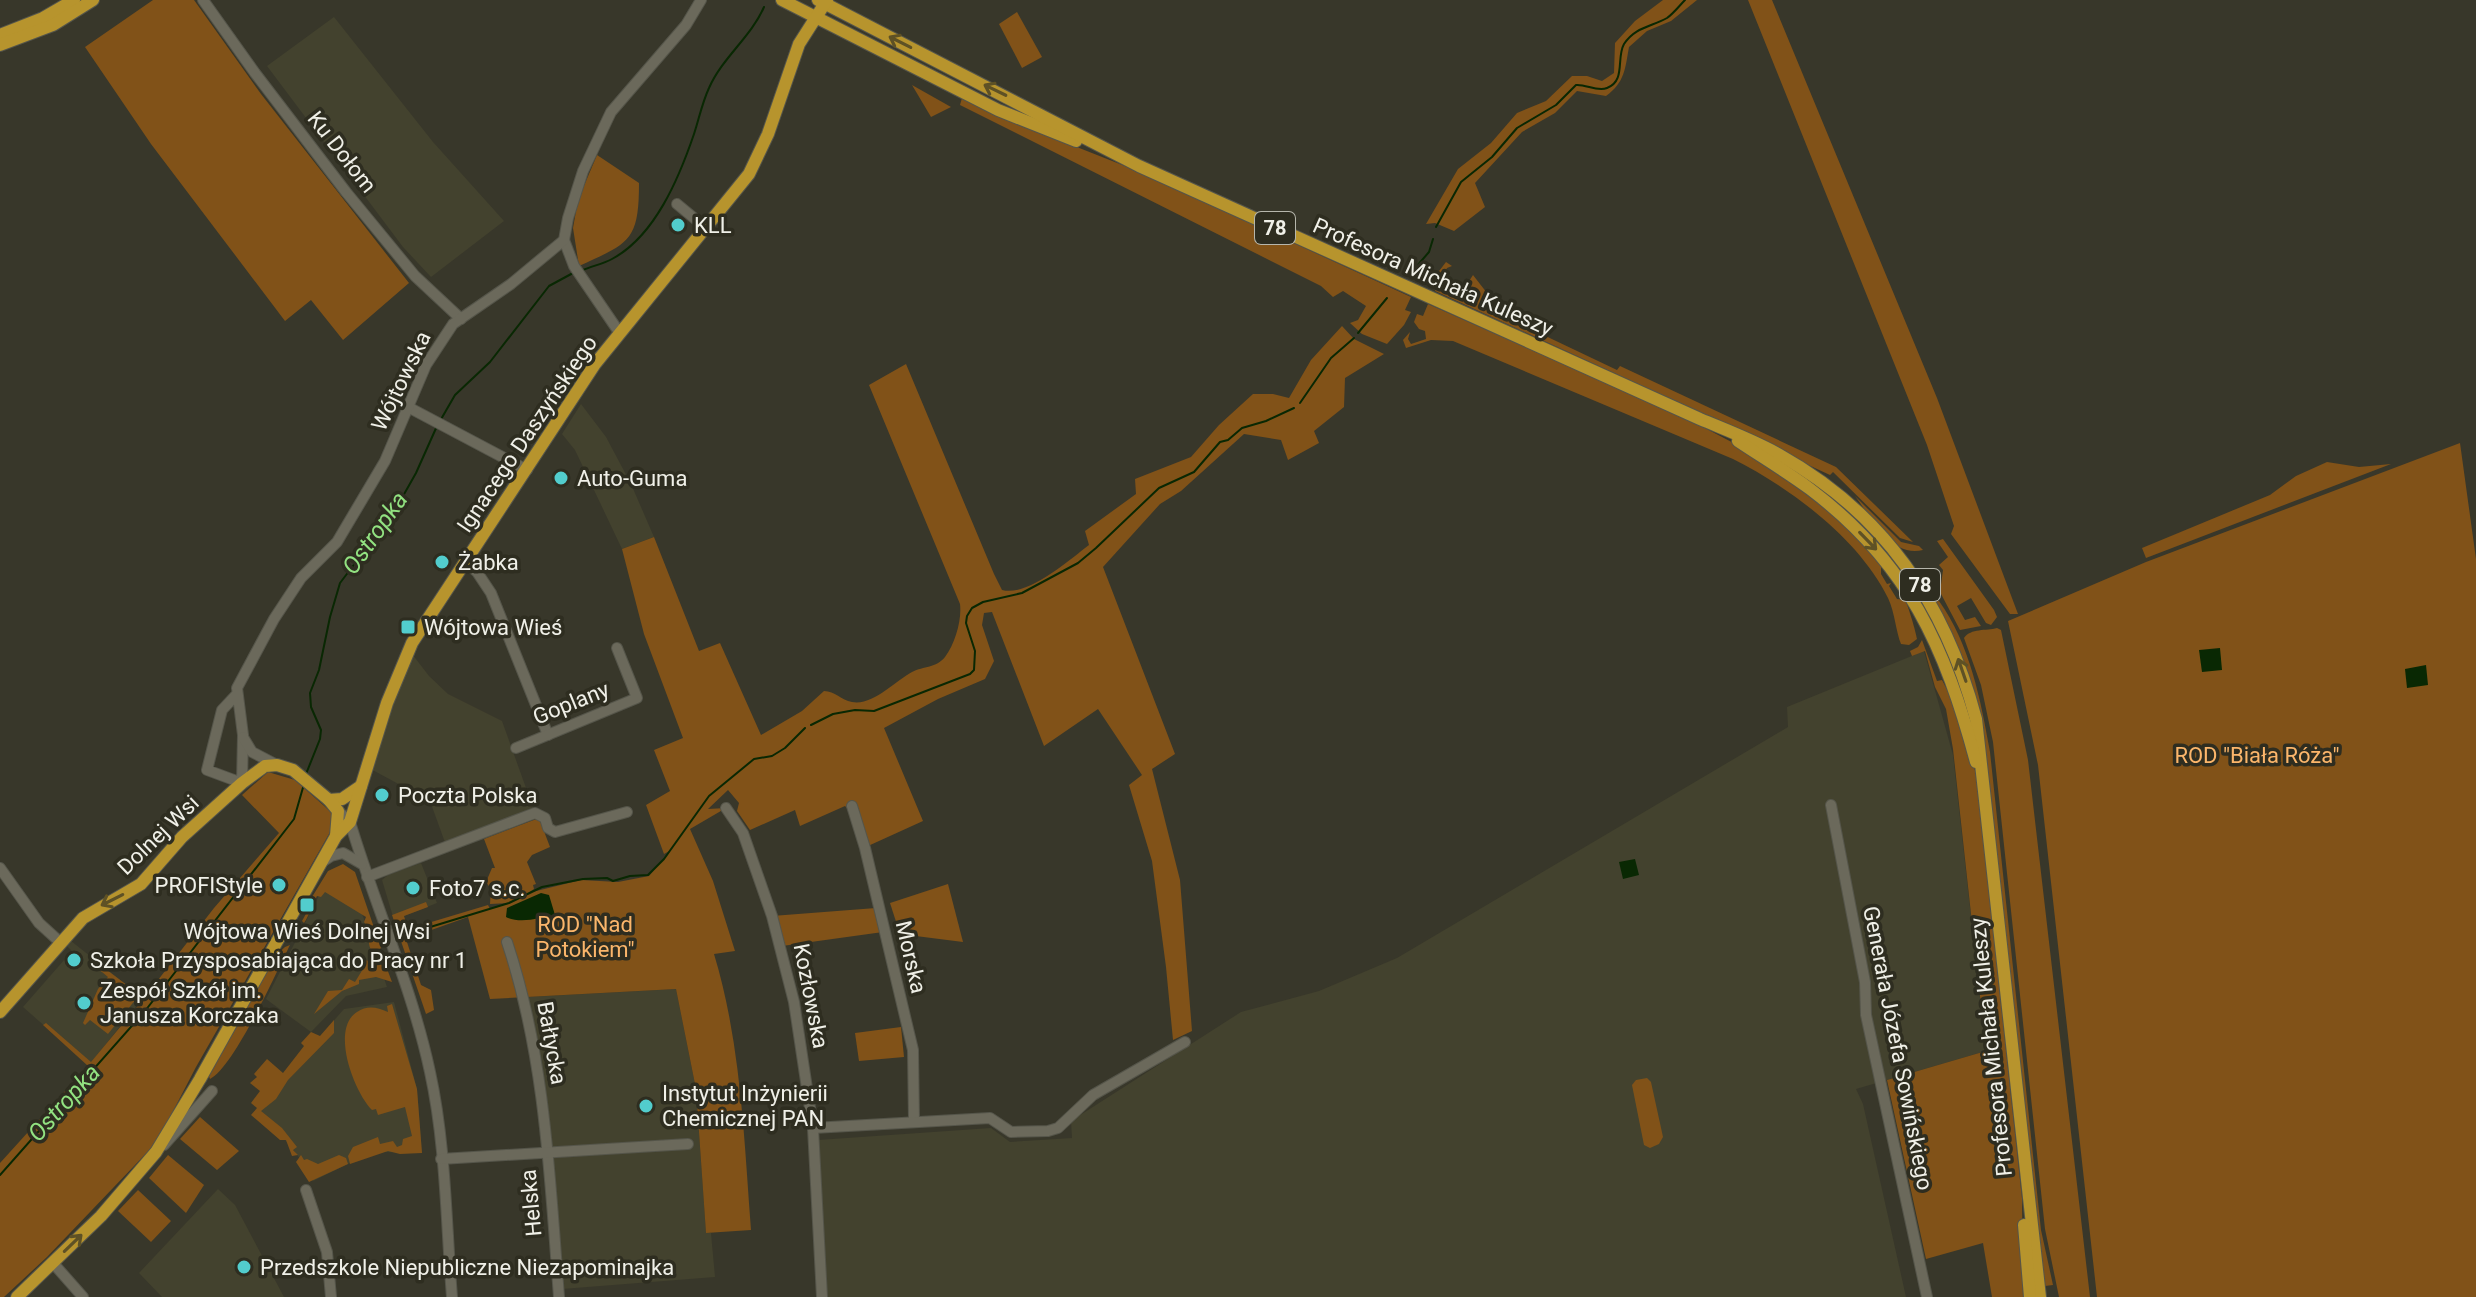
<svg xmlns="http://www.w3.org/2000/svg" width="2476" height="1297" viewBox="0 0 2476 1297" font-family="Roboto,sans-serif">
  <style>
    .built { fill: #43422e }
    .green { fill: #815218 }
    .water { fill: #092803 }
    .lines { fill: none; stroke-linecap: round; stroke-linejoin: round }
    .stream { stroke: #092803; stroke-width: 2 }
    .minor-casing { stroke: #55554a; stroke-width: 12 }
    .major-casing { stroke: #55554a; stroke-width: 14 }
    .minor { stroke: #6b695b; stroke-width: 10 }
    .major { stroke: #b7942d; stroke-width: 12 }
    .oneway { stroke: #5e5125 }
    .poi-dot { fill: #52cdcd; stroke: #2e2d20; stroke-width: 3 }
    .labels { text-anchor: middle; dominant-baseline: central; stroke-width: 7; stroke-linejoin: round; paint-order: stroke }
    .shield { fill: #2e2d20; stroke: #b6b6ac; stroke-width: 2 }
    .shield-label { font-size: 20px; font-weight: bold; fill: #f0f0e8 }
    .street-label { font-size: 22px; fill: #f0f0e8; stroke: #2e2d20 }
    .poi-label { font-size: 22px; fill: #f0f0e8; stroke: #2e2d20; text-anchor: start }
    .park-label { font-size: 22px; fill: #fbb66b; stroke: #2e2d20 }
    .water-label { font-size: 24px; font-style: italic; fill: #92e281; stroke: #2e2d20 }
  </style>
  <rect width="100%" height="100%" fill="#38372a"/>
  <g class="built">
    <path d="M334 17 433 142 504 221 431 277 403 247 267 66Z"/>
    <path d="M581 404 606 437 631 484 654 537 622 549 575 450 562 434Z"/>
    <path d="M409 650 429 676 448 694 502 721 535 813 447 848 430 801 367 767Z"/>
    <path d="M1924 651 1953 755 1986 1051 1856 1089 1863 1104 1906 1297H827L818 1140 991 1128 1010 1142 1072 1138 1071 1121 1241 1012 1319 991 1397 958 1788 727 1787 707Z"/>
    <path d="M421 863 437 903 394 920 382 880 388 875Z"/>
    <path d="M349 875 387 987 346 996 311 1032 266 999 327 880Z"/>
    <path d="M71 941 143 998 89 1065 23 1007 72 951 67 946Z"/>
    <path d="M676 989 696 1089 706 1232 711 1233 715 1277 562 1289 528 997Z"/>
    <path d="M394 1002 417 1089 422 1153 383 1152 348 1164 313 1181 298 1156 282 1136 254 1112 344 1009Z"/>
    <path d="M218 1189 235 1205 284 1297H162L139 1273Z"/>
  </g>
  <g class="green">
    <path d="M153 0H194L261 94 409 283 343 340 311 300 285 321 151 144 85 47Z"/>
    <path d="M1663 0H1697L1671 21 1647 31 1629 47C1625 69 1625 82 1606 96L1577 91 1555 113 1522 132 1475 183 1485 207 1454 231 1435 223 1426 224 1458 169 1491 143 1517 113 1546 101 1572 76H1587L1602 81 1614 73 1615 43 1635 21Z"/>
    <path d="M1748 0H1772L1937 398 2018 614H2010L1951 534 1954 526 1927 445Z"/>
    <path d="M1017 12 1042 57 1022 68 999 24Z"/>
    <path d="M912 85 951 107 931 117Z"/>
    <path d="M962 98 1006 119 1135 170 1411 297 1405 310 1411 312 1404 325 1387 344 1362 334 1350 323 1358 320 1366 306 1343 291 1333 297 1321 286 960 105Z"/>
    <path d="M597 155 639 183C639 242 629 243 579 266L573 228 578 200Z"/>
    <path d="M1446 262 1452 266 1447 268 1442 279 1445 284 1462 292 1473 275 1501 311 1516 322 1617 370 1620 366 1836 467 1913 542 1900 538 1833 472 1830 475 1616 376V374L1435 291 1438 282 1433 279Z"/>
    <path d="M1428 304 1686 418 1741 447 1844 519 1881 564V574L1887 584 1891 583 1889 586 1897 599 1905 600C1908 605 1916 632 1917 639L1909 645 1901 644C1896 632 1895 613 1888 598 1859 539 1791 488 1733 459L1453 341 1431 340 1406 348 1403 340 1410 332 1408 339 1411 344 1426 339 1425 331 1419 329 1414 322 1417 314 1423 316Z"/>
    <path d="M1342 326 1354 339 1384 354 1345 378 1344 407 1314 431 1319 443 1288 460 1281 440 1244 434 1181 491 1160 504 1103 567 1175 754 1152 769 1180 880 1192 1031 1173 1040 1166 967 1152 861 1129 785 1142 775 1098 709 1044 746 992 612 984 613 982 625 994 661 985 679 938 699 884 728 923 821 868 846 855 804 847 808 845 806 800 826 795 810 750 830 737 811 739 803 728 790 708 809 726 808 690 829 713 881 735 951 714 954C741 1043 744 1138 751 1230L706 1233 696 1089 676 989 490 999 468 917 406 939 421 985 431 990 434 1010 426 1014 392 915 426 902 428 907 404 916 408 929 488 905 490 909 510 903 490 904 491 889 486 882 492 868H495L484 839 539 818 550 847 532 855 527 862 536 884 533 885 534 889 528 893 581 880 618 882 649 876 671 850 664 854 646 805 670 791 654 750 683 738 644 634 622 549 654 537 699 651 720 643 761 735 802 711 824 691C835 691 841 700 852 702 873 706 895 681 912 672 924 666 936 668 945 657 955 644 962 620 960 604L869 385 906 364 994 574 1002 590C1028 597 1069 560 1089 545L1085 531 1136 494 1135 479 1191 457 1219 425 1253 394H1273L1289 398 1311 360Z"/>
    <path d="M2460 443 2476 559V1297H2097L2038 765 2008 621 2146 562Z"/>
    <path d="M2327 462 2359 467 2391 464 2146 558 2142 548 2270 495 2296 476Z"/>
    <path d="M1855 496 1901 542 1919 546 1923 550C1891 558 1871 517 1855 496Z"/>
    <path d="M1943 539 1994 610 1997 617 1991 625 1986 623 1971 598 1957 606 1965 620 1975 617 1981 626 1960 630 1940 592 1943 570 1939 565 1948 557 1937 541Z"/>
    <path d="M1939 601C1970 644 1981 701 1990 752L2041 1230 2053 1285 2045 1286 1984 750 1933 602Z"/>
    <path d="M1997 628 2001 630 2028 760 2090 1297H2059L2045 1229 1993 742 1981 685 1964 638C1971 628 1986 631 1997 628Z"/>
    <path d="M1922 640 1937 681 1942 680 1957 709 1976 774 2022 1198 2023 1297H1992L1983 1243 1926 1259 1887 1080 1986 1051 1953 749 1946 709 1935 687 1925 651 1912 656 1910 651 1918 647Z"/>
    <path d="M268 772 295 780 332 813 333 827 196 1067 157 1142 47 1257 4 1297H0V1163L88 1066 43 1025 46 1023 91 1062 141 1002 136 999 108 1034 90 1020 85 1025 83 1023 98 989 108 977 96 967 99 964 144 998 214 908 279 833 242 795Z"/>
    <path d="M343 864 355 872 381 948 377 951 371 950C366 940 372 931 364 922L366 917 325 892 321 897 317 896C312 905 310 914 304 923L302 921 313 901 312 897 328 871Z"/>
    <path d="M948 884 963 942 900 934 890 903Z"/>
    <path d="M876 908 883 932 782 946 772 916Z"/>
    <path d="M290 945C276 973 234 1067 210 1079L208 1074 272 959 285 947Z"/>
    <path d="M362 959 386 966 392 982 376 977 359 980V984L342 991 314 1014 328 991 342 990 349 979 355 982 366 964 360 960Z"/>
    <path d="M392 1004 417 1089 422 1153 400 1154 388 1151 350 1164 348 1156 353 1147 378 1137 380 1144 393 1141 397 1147 402 1145 403 1139 412 1136 405 1107 378 1115 376 1109 372 1110C354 1092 330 1029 357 1012 367 1005 377 1007 388 1012L387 1006Z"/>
    <path d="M334 1020V1033L288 1080 276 1099 261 1111 282 1128 297 1147 293 1150 298 1155 292 1156 286 1140H280L251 1115 257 1108 251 1103 260 1091 250 1083 257 1077 254 1074 267 1059 283 1073 304 1046 301 1043 311 1032 320 1036Z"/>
    <path d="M901 1027 904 1057 859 1061 855 1033Z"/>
    <path d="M1647 1078 1651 1082 1663 1137 1659 1144 1650 1148 1644 1145 1632 1085 1636 1080Z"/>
    <path d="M200 1117 239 1151 217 1170 180 1139Z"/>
    <path d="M168 1155 204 1185 186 1213 149 1178Z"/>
    <path d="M301 1155 304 1160 307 1159 318 1164 339 1155 346 1158 348 1164 309 1182 296 1162Z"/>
    <path d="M138 1190 171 1221 151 1242 118 1211Z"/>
  </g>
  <g class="water">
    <path d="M2220 648 2222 670 2202 672 2199 650Z"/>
    <path d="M2426 665 2428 685 2407 688 2405 669Z"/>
    <path d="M1635 859 1639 875 1623 879 1619 862Z"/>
    <path d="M541 893 549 895 555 915C540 918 520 924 506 917L507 908Z"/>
  </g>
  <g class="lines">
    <g class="stream">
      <path d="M1436 227 1461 182 1492 157 1517 128 1556 105 1576 85C1586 84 1597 92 1607 88 1626 81 1616 58 1624 44 1635 27 1651 27 1667 18 1674 13 1679 6 1685 0"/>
      <path d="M583 270C592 266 603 264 612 259 655 236 679 178 694 134 699 119 702 103 709 88 722 58 751 37 764 7"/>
      <path d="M1410 274 1429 252 1433 239"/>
      <path d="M1358 333 1387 298"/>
      <path d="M1300 403 1331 358 1354 338"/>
      <path d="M440 421 455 395 490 362 549 286 573 273"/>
      <path d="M811 725 833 714 855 710 874 711 970 674 974 670 975 651 966 623 967 616 972 608 983 602 1022 593 1078 563 1096 548 1159 488 1194 472 1220 442 1228 440 1242 428 1266 421 1294 408"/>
      <path d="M306 774 320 739 321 730 311 707 310 693 319 670 330 617 340 583 394 512 416 473 437 426"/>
      <path d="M404 935 509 903 542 887 583 879 607 878 613 881 630 876 648 875 664 859 709 796 754 759 772 756 785 748 805 728"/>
      <path d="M0 1175 145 1011 294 819 304 784"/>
    </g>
    <g class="minor-casing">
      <g id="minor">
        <path d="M203 0 255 73 346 192 415 276 461 319"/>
        <path d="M677 204 706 228"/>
        <path d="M564 240 574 266 619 332"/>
        <path d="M408 407 527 470"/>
        <path d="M466 562 477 572 491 593 548 735"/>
        <path d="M237 694 222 710 207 770 242 783 243 735 237 688 274 619 301 578 337 542 385 461 426 365 453 324 511 284 564 240 568 218 583 171 611 112 686 25 701 0"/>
        <path d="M243 737 252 752 275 764"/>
        <path d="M516 748 637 698 617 648"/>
        <path d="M1831 805 1865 982 1866 1015 1927 1297"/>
        <path d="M852 806 865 848 913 1050 914 1121"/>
        <path d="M726 808 743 833 772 916 794 1002 813 1128 822 1297"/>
        <path d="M338 811 350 822C375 906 412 987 430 1072 446 1145 446 1223 452 1297"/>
        <path d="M322 862 331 856 343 853 362 864"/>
        <path d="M0 868 39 923 61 943"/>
        <path d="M367 877 535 813 545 818 548 828 555 832 627 812"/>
        <path d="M507 942C545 1056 550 1178 559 1297"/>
        <path d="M813 1128 990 1118 1011 1132 1048 1131 1058 1128 1093 1095 1185 1042"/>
        <path d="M164 1145 212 1091"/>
        <path d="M441 1159 688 1144"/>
        <path d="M306 1190 327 1252 331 1297"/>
        <path d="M53 1263 83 1297"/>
      </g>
    </g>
    <g class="major-casing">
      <g id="major">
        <path d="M782 0 998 110 1076 141"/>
        <path d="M818 0 1139 166 1700 419C1726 430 1753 440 1778 454 1884 513 1945 603 1976 719L2040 1297"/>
        <path d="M0 35 43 18 74 0"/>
        <path d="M0 45 53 25 93 0"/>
        <path d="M1738 441C1762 457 1787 472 1810 489 1908 563 1945 646 1976 762"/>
        <path d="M329 800 342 799 361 786"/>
        <path d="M0 1012 83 918 141 884 182 837 242 783 265 766 277 765 293 770 329 800 338 811 336 836"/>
        <path d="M2024 1225 2030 1297"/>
        <path d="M17 1297 101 1216 156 1152 200 1079 336 836 350 822 387 703 412 643 595 364 749 174 768 134 799 44 827 0"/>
      </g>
    </g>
    <use href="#minor" class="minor"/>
    <use href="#major" class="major"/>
  </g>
  <defs><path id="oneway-shaft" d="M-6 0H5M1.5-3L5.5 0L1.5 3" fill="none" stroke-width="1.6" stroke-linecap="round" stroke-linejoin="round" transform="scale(2)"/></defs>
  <g class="oneway">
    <use href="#oneway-shaft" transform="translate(900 42) rotate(-153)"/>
    <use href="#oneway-shaft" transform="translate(995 90) rotate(-154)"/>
    <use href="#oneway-shaft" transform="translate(1868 541) rotate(46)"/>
    <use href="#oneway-shaft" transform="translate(1962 670) rotate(-109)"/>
    <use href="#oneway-shaft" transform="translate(112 900) rotate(153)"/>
    <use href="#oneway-shaft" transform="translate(73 1243) rotate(-44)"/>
  </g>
  <g class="poi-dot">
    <circle cx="678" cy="225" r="8"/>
    <circle cx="561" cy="478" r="8"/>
    <circle cx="442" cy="562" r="8"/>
    <rect x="400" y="619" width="16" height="16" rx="4"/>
    <circle cx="382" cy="795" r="8"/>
    <circle cx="279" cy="885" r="8"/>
    <circle cx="413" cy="888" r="8"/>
    <rect x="299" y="897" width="16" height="16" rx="4"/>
    <circle cx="74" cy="960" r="8"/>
    <circle cx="84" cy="1003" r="8"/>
    <circle cx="646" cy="1106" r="8"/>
    <circle cx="244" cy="1267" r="8"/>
  </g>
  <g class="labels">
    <g class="shield">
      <rect x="1255" y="212" width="40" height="32" rx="6"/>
      <rect x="1900" y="569" width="40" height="32" rx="6"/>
    </g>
    <g class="shield-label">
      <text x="1275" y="228">78</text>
      <text x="1920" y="585">78</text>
    </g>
    <g class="street-label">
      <text transform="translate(342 152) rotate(52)">Ku Dołom</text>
      <text transform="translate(1433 277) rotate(24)">Profesora Michała Kuleszy</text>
      <text transform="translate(401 381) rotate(-64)">Wójtowska</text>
      <text transform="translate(527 434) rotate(-56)">Ignacego Daszyńskiego</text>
      <text transform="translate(571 703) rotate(-22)">Goplany</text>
      <text transform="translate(158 835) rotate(-44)">Dolnej Wsi</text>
      <text transform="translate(911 957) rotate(77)">Morska</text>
      <text transform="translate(811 996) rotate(79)">Kozłowska</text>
      <text transform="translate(552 1043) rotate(80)">Bałtycka</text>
      <text transform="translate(1991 1047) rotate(-96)">Profesora Michała Kuleszy</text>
      <text transform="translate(1898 1048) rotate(79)">Generała Józefa Sowińskiego</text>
      <text transform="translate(531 1203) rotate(-95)">Helska</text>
    </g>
    <g class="poi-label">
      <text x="694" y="225">KLL</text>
      <text x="577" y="478">Auto-Guma</text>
      <text x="458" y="562">Żabka</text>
      <text x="424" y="627">Wójtowa Wieś</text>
      <text x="398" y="795">Poczta Polska</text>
      <text x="263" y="885" text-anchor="end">PROFIStyle</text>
      <text x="429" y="888">Foto7 s.c.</text>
      <text x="307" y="931" text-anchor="middle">Wójtowa Wieś Dolnej Wsi</text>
      <text x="90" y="960">Szkoła Przysposabiająca do Pracy nr 1</text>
      <text x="100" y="990">Zespół Szkół im.<tspan x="100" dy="25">Janusza Korczaka</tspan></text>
      <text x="662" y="1093">Instytut Inżynierii<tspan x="662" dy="25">Chemicznej PAN</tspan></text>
      <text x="260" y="1267">Przedszkole Niepubliczne Niezapominajka</text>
    </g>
    <g class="park-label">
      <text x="2257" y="755">ROD "Biała Róża"</text>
      <text x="585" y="924">ROD "Nad<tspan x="585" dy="25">Potokiem"</tspan></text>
    </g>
    <g class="water-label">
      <text transform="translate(375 533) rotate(-55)">Ostropka</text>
      <text transform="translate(64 1103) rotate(-48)">Ostropka</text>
    </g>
  </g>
</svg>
